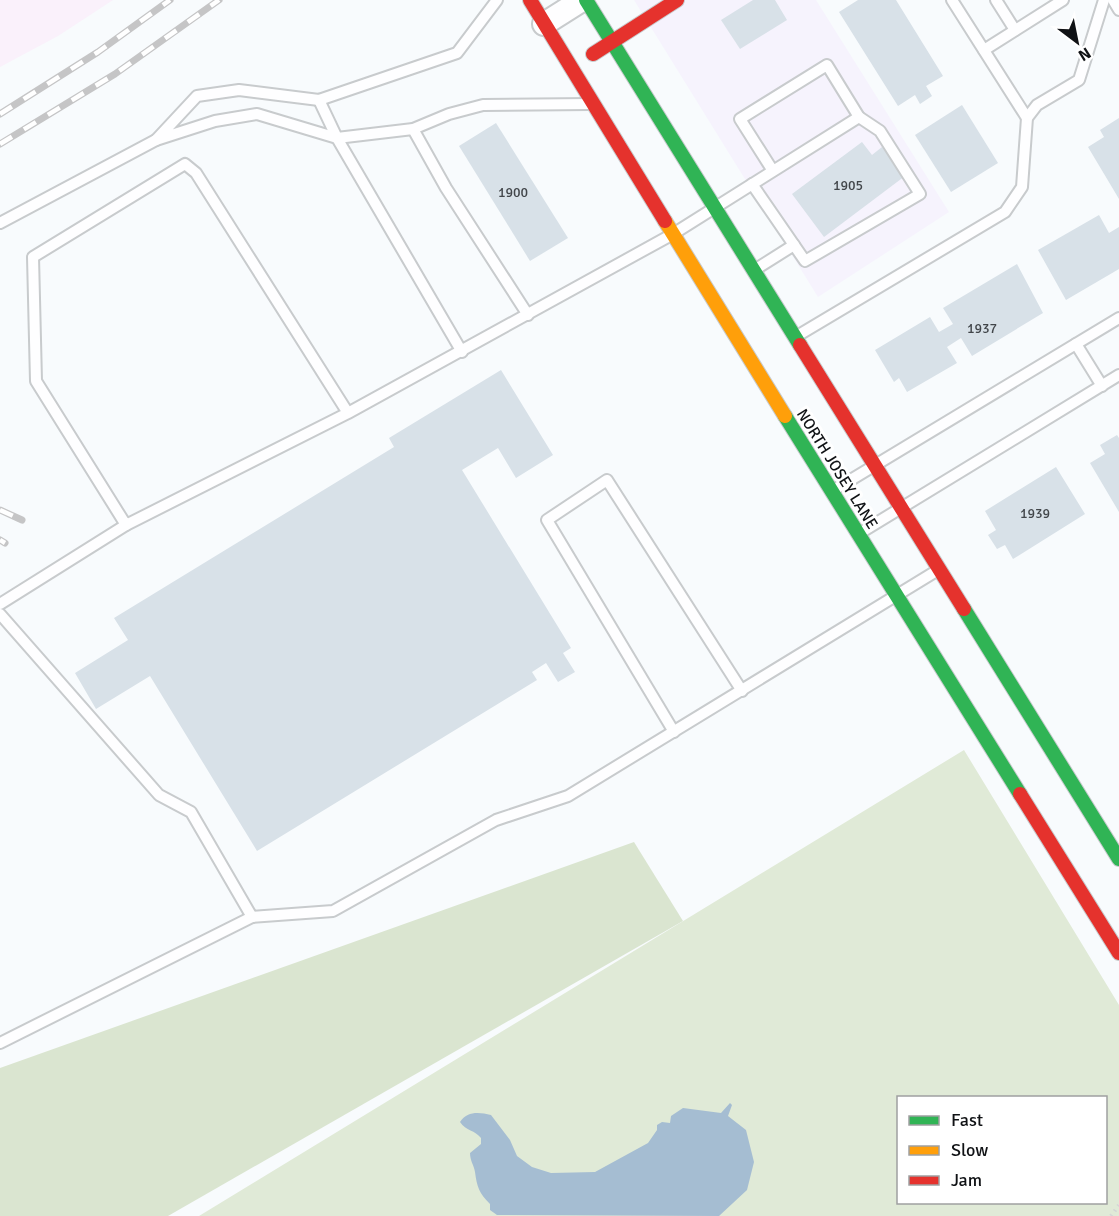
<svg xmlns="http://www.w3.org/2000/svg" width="1119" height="1216" viewBox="0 0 1119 1216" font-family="Signika,sans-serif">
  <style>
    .commercial { fill: #f6f3fd }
    .industrial { fill: #faf1fb }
    .green { fill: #e0ead7; fill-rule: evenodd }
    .forest { fill: #dae5d0 }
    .water { fill: #a5bdd2 }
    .building { fill: #d8e1e8 }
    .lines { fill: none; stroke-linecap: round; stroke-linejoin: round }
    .lane-casing { stroke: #c8cbcd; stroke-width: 14 }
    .street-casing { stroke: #c8cbcd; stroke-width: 26 }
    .fast-casing { stroke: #c8cbcd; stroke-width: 16 }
    .slow-casing { stroke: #c8cbcd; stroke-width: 16 }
    .jam-casing { stroke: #c8cbcd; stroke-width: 16 }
    .path { stroke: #d4d5d6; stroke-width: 4; stroke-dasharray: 1.5 4.5; stroke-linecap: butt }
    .lane { stroke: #fefeff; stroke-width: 10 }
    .street { stroke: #fefeff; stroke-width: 22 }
    .fast { stroke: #30b455; stroke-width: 14 }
    .slow { stroke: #ff9f0a; stroke-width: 14 }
    .jam { stroke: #e5322d; stroke-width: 14 }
    .rail-casing { stroke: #c5c5c6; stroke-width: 7 }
    .rail { stroke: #fff; stroke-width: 4.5; stroke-dasharray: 14; stroke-linecap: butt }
    .labels { text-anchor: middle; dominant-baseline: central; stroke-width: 6; stroke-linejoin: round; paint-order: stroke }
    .number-label { font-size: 14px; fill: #42464a }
    .street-label { font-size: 16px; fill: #101215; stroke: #fff }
  </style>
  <rect width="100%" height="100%" fill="#f8fbfd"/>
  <path class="commercial" d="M634 0H816L949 212 818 297Z"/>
  <path class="industrial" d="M0 0H113L58 36 0 67Z"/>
  <path class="green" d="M964 750 1119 1005V1216H199ZM898 1098H1106V1202H898Z"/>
  <path class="forest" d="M634 842 683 921 168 1216H0V1068Z"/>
  <path class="water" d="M730 1103 732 1105 728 1116 746 1130 754 1162 747 1190 719 1216 497 1215 490 1210V1204C479 1193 477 1187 475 1172 474 1165 470 1161 470 1153L481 1144V1138C475 1130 466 1131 460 1122 467 1111 479 1112 491 1115L510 1140 517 1156 532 1167 551 1173 595 1172 648 1143 657 1130V1125L662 1122 670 1123 671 1116 683 1108 721 1113Z"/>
  <g class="building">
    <path d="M753 0H775L787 20 740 49 721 20Z"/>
    <path d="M858 0H896L943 76 926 86 932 96 920 104 915 95 898 106 839 12Z"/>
    <path d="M962 105 998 163 951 192 915 135Z"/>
    <path d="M1119 118V199L1088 147 1104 137 1100 130Z"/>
    <path d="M496 123 568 238 530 261 459 146Z"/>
    <path d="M862 142 872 155 882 147 905 176 824 237 792 194Z"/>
    <path d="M1099 215 1109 233 1119 227V269L1066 300 1038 250Z"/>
    <path d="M1017 264 1043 313 972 356 961 338 947 347 957 363 907 392 899 378 894 382 875 350 930 317 939 332 953 324 943 308Z"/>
    <path d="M501 370 553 455 516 478 498 448 462 470 571 648 563 653 575 672 558 682 546 663 532 672 537 680 257 851 150 676 96 709 75 673 128 640 114 618 394 447 389 438Z"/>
    <path d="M1117 435 1119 438V512L1090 463 1105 454 1100 445Z"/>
    <path d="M1056 467 1085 514 1013 559 1005 545 997 549 988 535 996 530 985 511Z"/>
  </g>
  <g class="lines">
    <g class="lane-casing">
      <g id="lane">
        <path d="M497 0 457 53 319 100 239 90 197 96 156 140 215 121 257 114 337 138 413 129 449 114 483 105 590 104"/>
        <path d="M952 0 1027 118"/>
        <path d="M996 0 1015 30"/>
        <path d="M1113 0 1119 10"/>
        <path d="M984 50 1063 0"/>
        <path d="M319 100 337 138 462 352"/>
        <path d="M413 129 446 188 528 315"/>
        <path d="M752 184 805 261 920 194 880 131 859 117"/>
        <path d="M0 223 156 140"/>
        <path d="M756 269 794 245"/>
        <path d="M797 336 1005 212 1022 187 1027 118 1037 105 1079 80 1104 0"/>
        <path d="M1076 344 1102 386"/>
        <path d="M348 413 126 525 36 381 33 257 185 164 196 173 348 413 673 234C735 195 797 156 859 117L827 65 740 119 773 171"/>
        <path d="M834 490 1119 318"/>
        <path d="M860 533 1119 375"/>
        <path d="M0 604 126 525"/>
        <path d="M0 614 159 795 191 812 252 917 333 911 496 820 568 796 938 570"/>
        <path d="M674 732 547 520 607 480 742 691"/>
        <path d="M0 1043 252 917"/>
      </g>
    </g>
    <g class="street-casing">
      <path id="street" d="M544 24 582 0"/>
    </g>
    <g class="fast-casing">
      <g id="fast">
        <path d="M586 0 800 345"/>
        <path d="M785 416 1020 794"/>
        <path d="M964 609 1119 859"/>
      </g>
    </g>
    <g class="slow-casing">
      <path id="slow" d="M665 221 785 416"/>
    </g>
    <g class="jam-casing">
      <g id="jam">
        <path d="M530 0 665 221"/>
        <path d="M593 54 677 0"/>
        <path d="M800 345 964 609"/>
        <path d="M1020 794 1119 953"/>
      </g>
    </g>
    <path class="path" d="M1111 1216 1119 1205"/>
    <use href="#lane" class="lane"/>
    <use href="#street" class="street"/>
    <use href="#fast" class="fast"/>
    <use href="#slow" class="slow"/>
    <use href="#jam" class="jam"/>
    <g class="rail-casing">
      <g id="rail">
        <path d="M0 114 98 52 170 0"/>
        <path d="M0 144 115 74 219 0"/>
        <path d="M0 510 22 520"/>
        <path d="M0 540 5 543"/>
      </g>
    </g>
    <use href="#rail" class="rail"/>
  </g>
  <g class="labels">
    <g class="number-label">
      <text x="848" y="185">1905</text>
      <text x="513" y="192">1900</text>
      <text x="982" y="328">1937</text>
      <text x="1035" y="513">1939</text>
    </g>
    <g class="street-label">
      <text transform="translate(837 469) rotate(58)">NORTH JOSEY LANE</text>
    </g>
  </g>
  <rect x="897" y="1096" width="210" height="108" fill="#ffffff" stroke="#9fa0a1" stroke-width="1.5"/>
  <rect x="909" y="1116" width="30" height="9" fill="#30b455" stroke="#9fa0a1" stroke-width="1.5"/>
  <text x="951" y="1126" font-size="18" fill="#101215">Fast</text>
  <rect x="909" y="1146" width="30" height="9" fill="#ff9f0a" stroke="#9fa0a1" stroke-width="1.5"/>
  <text x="951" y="1156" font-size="18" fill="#101215">Slow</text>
  <rect x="909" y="1176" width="30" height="9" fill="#e5322d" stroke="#9fa0a1" stroke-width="1.5"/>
  <text x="951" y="1186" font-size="18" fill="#101215">Jam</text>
  <g transform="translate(1077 42) rotate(148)" stroke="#ffffff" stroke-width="4.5" paint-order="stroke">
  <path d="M0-4.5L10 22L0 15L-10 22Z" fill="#101215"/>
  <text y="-9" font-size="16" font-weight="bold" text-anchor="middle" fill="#101215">N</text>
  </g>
</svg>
